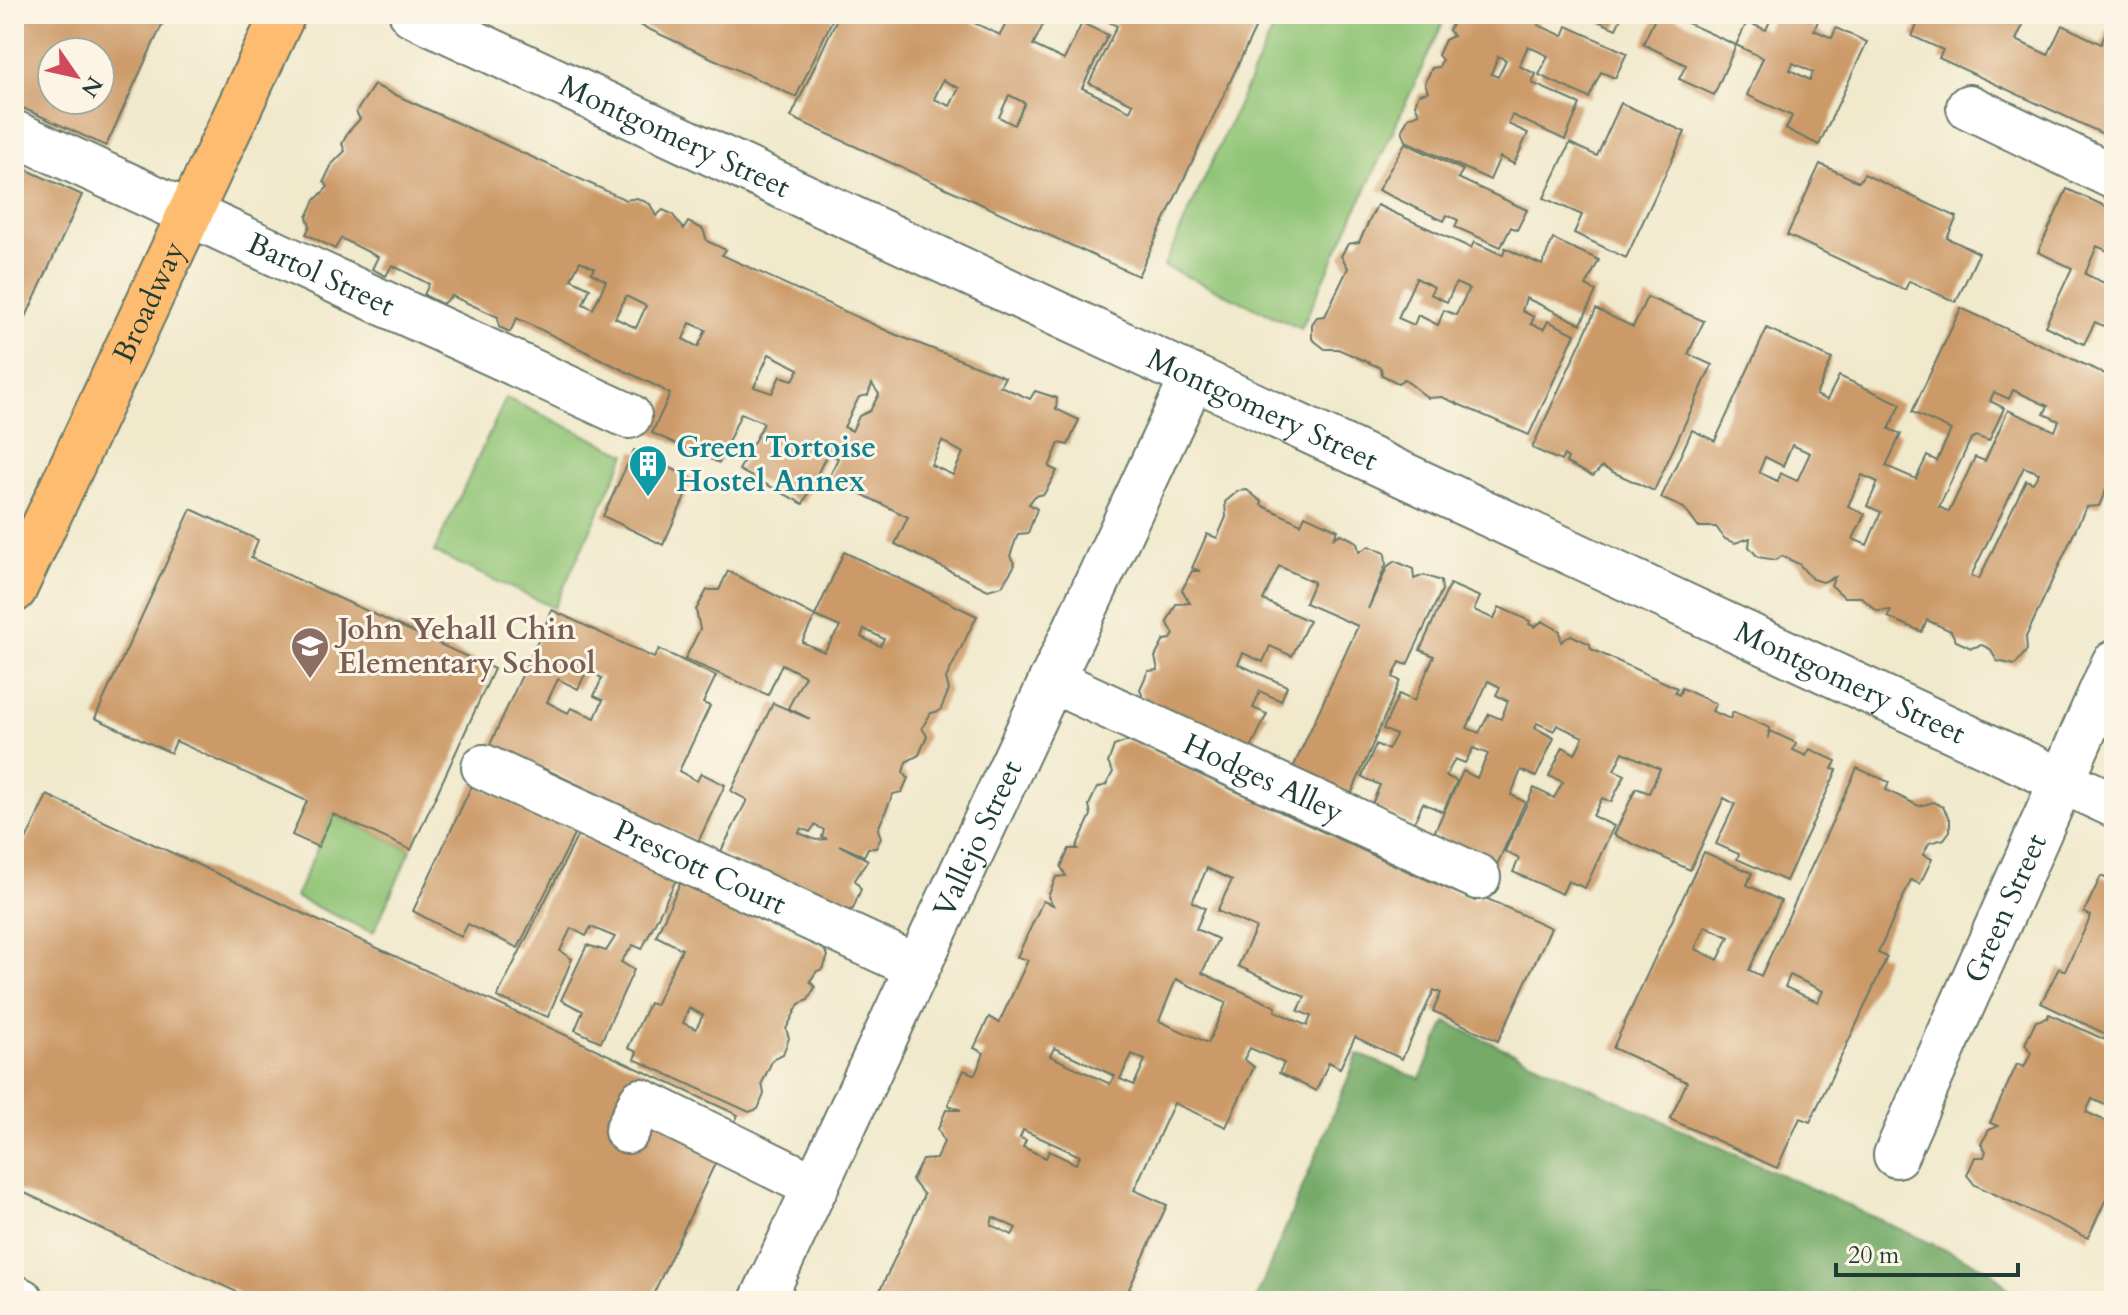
<svg xmlns="http://www.w3.org/2000/svg" width="2128" height="1315" viewBox="0 0 2128 1315" font-family="Cardo,serif">
  <style>
    .green { fill: #90c476; stroke: #588055; stroke-width: 2 }
    .forest { fill: #74aa67; stroke: #4a744e; stroke-width: 2 }
    .building { fill: #cc9a68; fill-rule: evenodd }
    .lines { fill: none; stroke-linecap: round; stroke-linejoin: round }
    .minor-casing { stroke: #687969; stroke-width: 48 }
    .major-casing { stroke: #687969; stroke-width: 48 }
    .minor { stroke: #fff; stroke-width: 44 }
    .major { stroke: #febc70; stroke-width: 44 }
    .labels { text-anchor: middle; dominant-baseline: central; stroke-width: 6; stroke-linejoin: round; paint-order: stroke }
    .street-label { font-size: 30px; fill: #1f3d34; stroke: #fcf5e5 }
    .culture-label { font-size: 30px; font-weight: bold; fill: #0d838f; stroke: #fcf5e5; text-anchor: start }
    .education-label { font-size: 30px; font-weight: bold; fill: #785e54; stroke: #fcf5e5; text-anchor: start }
  </style>
  <rect width="100%" height="100%" fill="#fcf5e5"/>
  <filter id="ink" filterUnits="userSpaceOnUse"><feTurbulence type="fractalNoise" baseFrequency=".0125" numOctaves="2"/><feDisplacementMap in="SourceGraphic" scale="16" xChannelSelector="R" yChannelSelector="G"/><feConvolveMatrix kernelMatrix="1 2 1 2 8 2 1 2 1" color-interpolation-filters="sRGB"/></filter>
  <filter id="wash" filterUnits="userSpaceOnUse"><feTurbulence type="fractalNoise" baseFrequency=".006" numOctaves="4" result="noise"/><feDisplacementMap in="SourceGraphic" scale="32" xChannelSelector="R" yChannelSelector="G"/><feGaussianBlur stdDeviation="1.8" result="paint"/><feColorMatrix in="noise" values="0 0 0 0 0 0 0 0 0 0 0 0 0 0 0 0 0 1.4 0 .05"/><feComposite in="paint" operator="in"/></filter>
  <g filter="url(#wash)">
    <rect width="100%" height="100%" fill="#f0e9cc"/>
    <g class="green">
      <path d="M1280 14H1447L1301 329 1164 266Z"/>
      <path d="M506 398 626 454 554 608 434 552Z"/>
      <path d="M333 814 411 850 373 933 295 897Z"/>
    </g>
    <path class="forest" d="M1446 1022 1990 1270 2020 1301H1255L1358 1054 1420 1079Z"/>
    <g id="blocks">
      <g class="building">
        <path d="M14 14H167L106 146 14 104ZM52 52H100V100H52Z"/>
        <path d="M616 14H835L796 97Z"/>
        <path d="M839 14H974L970 21 1000 35 1011 14H1042L1047 17 1033 45 1064 60 1082 23 1108 35 1082 88 1130 111 1133 104 1089 83 1117 26 1107 21 1111 14H1262L1138 276 791 117ZM943 80 959 88 950 106 934 99ZM1009 95 1025 103 1014 125 999 117Z"/>
        <path d="M1458 14H1543L1538 25 1563 36 1567 26 1627 53 1615 78 1601 72 1589 98 1539 75 1548 56 1528 46 1519 66 1536 74 1532 83 1580 104 1565 140 1512 115 1508 124 1528 133 1514 164 1500 157 1490 180 1406 141 1402 130 1408 118 1419 113 1415 104 1419 94 1428 92 1425 83 1432 68 1439 67 1442 60 1438 55 1445 40 1453 36 1449 30ZM1498 56 1506 60 1498 77 1491 74Z"/>
        <path d="M1582 14H1623L1616 29Z"/>
        <path d="M1657 14H1668L1736 45 1714 95 1679 79 1686 65 1643 44Z"/>
        <path d="M1773 14H1821L1814 30 1832 38 1836 28 1867 42 1819 145 1786 129 1792 116 1747 95 1763 58 1736 45 1747 22 1766 30ZM1793 63 1813 72 1810 80 1790 70Z"/>
        <path d="M1922 14H2028L2016 40 2048 55 2062 25 2101 44 2114 15V139L1939 58 1943 50 1912 36Z"/>
        <path d="M374 85 626 200 637 198 650 204 656 216 663 210 672 214 684 229 688 222 703 229 707 241 726 250 722 255 894 334 1005 377 1000 386 1030 399 1035 391 1057 398 1056 409 1079 420 1068 445 1059 443 1049 467 1057 471 1044 494 1035 496 1029 504 1037 509 1028 533 1018 534 1010 556 1015 565 1002 586 988 590 895 544 908 517 829 478 838 458 827 454 803 504 739 470 764 423 741 413 719 463 652 433 670 394 660 388 517 318 510 332 499 327 498 317 452 296 442 304 424 295 429 284 392 265 386 276 372 269 378 257 341 238 335 249 306 234 310 226 307 217 315 200 328 187 324 181 332 164 345 151 342 144 348 132 360 119 356 112ZM580 261 595 268 591 273 606 281 593 309 583 304 590 288 571 279ZM626 296 646 306 636 328 615 318ZM690 323 706 330 698 347 683 339ZM769 354 799 369 793 380 780 376 772 393 754 387ZM872 384 879 394 870 411 859 416 852 431 844 427 859 397 868 395ZM942 441 963 453 953 475 931 465Z"/>
        <path d="M1621 103 1685 132 1626 258 1574 233 1582 215 1544 198 1570 143 1597 156Z"/>
        <path d="M1405 143 1463 170 1458 178 1527 210 1517 230 1511 227 1501 247 1455 227 1458 220 1447 215 1444 221 1378 190Z"/>
        <path d="M14 164 82 195 14 343Z"/>
        <path d="M1820 164 1859 182 1864 174 1957 217 1947 238 1979 253 1956 302 1909 281 1905 290 1787 235Z"/>
        <path d="M2067 189 2114 210V254L2097 246 2085 274 2104 283 2114 260V331L2095 322 2084 344 2045 326 2072 268 2038 252Z"/>
        <path d="M1377 205 1471 248 1474 242 1503 255 1505 248 1542 265 1553 239 1599 260 1586 286 1596 291 1581 324 1526 298 1522 311 1534 317 1531 324 1544 329 1548 321 1575 334 1529 435 1442 397 1428 398 1404 379 1398 383 1382 375 1381 368 1338 349H1325L1312 339V324L1317 317 1325 316 1348 268 1341 256 1348 244 1359 242ZM1416 278 1434 287 1430 294 1447 302 1456 283 1469 289 1456 315 1444 310 1438 325 1418 315 1414 325 1398 318Z"/>
        <path d="M1647 297 1704 321 1688 354 1712 365 1654 491 1602 467 1593 476 1566 463 1568 458 1564 455 1561 461 1532 448 1596 309 1633 327Z"/>
        <path d="M1961 308 2114 378V458L2111 457 2114 472 2099 506 2086 507 2026 637 2027 650 2015 665 1997 661 1990 649 1982 645 1971 648 1956 641 1951 631 1927 620 1922 632 1888 617 1891 610 1877 611 1861 597H1844L1831 585 1835 577 1823 582 1812 579 1799 564 1782 556 1776 560 1758 557 1749 547 1750 538 1735 543 1725 539 1716 527H1698L1684 508 1661 498 1692 430 1715 441 1767 328 1832 359 1816 395 1827 400 1839 376 1901 404 1889 429 1901 434 1886 466 1916 479 1927 456 1937 461 1951 430 1912 412ZM2013 390 2048 406 2044 414 2059 421 2055 431 2008 410 1985 461 1975 457 1949 512 1939 507 1971 439 1976 436 1989 441 2004 408 1990 401 1994 392 2009 399ZM1792 445 1810 453 1797 481 1780 473 1777 481 1759 472 1765 457 1783 466ZM2024 467 2039 473 2033 483 2026 480 1979 579 1971 576ZM1862 475 1878 482 1867 506 1881 512 1867 545 1853 539 1865 514 1848 506Z"/>
        <path d="M634 450 693 479 663 545 603 516Z"/>
        <path d="M1247 490 1262 502 1261 505 1301 524 1305 515 1338 530 1334 538 1341 534 1357 542 1359 552 1369 546 1385 553 1386 564 1368 609 1388 566 1395 561 1413 569 1414 579 1424 575 1441 581 1442 590 1407 665 1400 662 1393 677 1400 681 1350 797 1292 770 1358 626 1305 603 1314 582 1279 566 1263 600 1309 621 1292 656 1270 646 1263 662 1243 653 1238 664 1287 686 1281 701 1260 691 1253 708 1267 714 1251 748 1144 700 1140 689 1148 671 1158 670 1155 657 1164 640 1171 639 1174 634 1167 622 1176 604 1190 603 1182 590 1192 571H1200L1192 568 1207 534 1217 538 1226 517 1225 502 1238 491Z"/>
        <path d="M191 509 258 540 251 558 494 669 411 850 333 814 318 847 292 835 307 801 176 741 171 753 95 718Z"/>
        <path d="M844 552 977 616 946 678 949 690 940 711 931 713 922 728 927 736 919 755 906 762 903 772 908 778 902 792 893 794 878 829 881 838 876 848H868L864 856 839 845 868 860 855 880 861 889 853 909 844 912 720 853 747 800 731 791 773 703 810 719 788 708 805 676 782 664 768 695 685 659 700 629 696 610 707 590H719L728 571 815 616ZM815 616 840 627 824 652 802 642ZM864 629 884 639 880 646 861 637ZM815 825 824 830 822 837 827 839 816 840 799 833 801 828 810 832Z"/>
        <path d="M1450 584 1480 597 1474 610 1494 619 1499 607 1530 621 1529 624 1535 627 1542 621 1560 631 1561 642 1571 635 1590 644 1591 649 1677 688 1675 693 1679 695 1682 688 1716 704 1712 711 1730 719 1733 712 1770 728 1768 739 1771 731 1796 743 1793 750 1806 756 1810 749 1836 761 1832 769 1837 770 1786 881 1737 859 1739 854 1716 844 1735 804 1724 798 1690 870 1614 835 1636 788 1649 793 1660 769 1623 752 1614 770 1625 775 1611 802 1602 798 1593 816 1614 826 1585 888 1568 881 1562 894 1513 872 1519 859 1505 851 1534 788 1554 798 1563 782 1549 776 1563 747 1575 754 1583 737 1557 725 1554 731 1537 723 1535 728 1554 738 1536 777 1521 770 1511 795 1525 802 1497 865 1433 835 1463 771 1477 778 1488 754 1473 748 1465 763 1455 759 1446 776 1457 781 1443 812 1423 803 1413 825 1371 806 1380 785 1362 777 1376 744 1388 750 1396 735 1383 729 1399 694 1414 701 1434 656 1420 650ZM1488 681 1500 687 1496 695 1508 701 1501 719 1489 714 1479 733 1467 728Z"/>
        <path d="M552 610 654 658 659 649 716 676 703 703 710 706 679 771 697 781 701 773 725 785 698 842 543 768 539 773 488 749ZM587 670 602 678 594 696 603 700 595 718 571 708 568 713 547 702 558 679 578 689Z"/>
        <path d="M1128 741 1414 874 1476 901 1479 895 1551 928 1498 1041 1433 1011 1441 993 1434 990 1402 1059 1355 1037 1340 1068 1329 1062 1316 1091 1279 1073 1284 1063 1250 1048 1244 1059 1254 1067 1226 1127 1174 1103 1134 1190 1167 1205 1129 1289 1154 1301H875L924 1195 912 1180 922 1160 936 1159 944 1142 938 1129 946 1110H961L948 1105 964 1070 975 1075 984 1053 974 1048 989 1017 999 1023 1028 960 1017 957 1043 901 1053 905 1048 897 1056 877 1066 876 1061 867 1069 849H1079L1076 848 1091 815 1089 805 1097 788 1106 785 1113 772 1108 763 1114 746ZM1207 868 1232 880 1217 911 1256 928 1238 966 1305 997 1298 1011 1311 1016 1307 1026 1275 1011 1276 1007 1202 973 1218 939 1196 929 1205 908 1192 902ZM1176 979 1226 1003 1208 1043 1159 1021ZM1054 1048 1115 1076 1110 1084 1050 1056ZM1132 1054 1145 1060 1134 1085 1120 1079ZM1023 1130 1080 1156 1076 1164 1049 1151 1046 1158 1023 1147 1026 1140 1020 1138ZM993 1217 1016 1228 1012 1235 991 1225Z"/>
        <path d="M1857 768 1889 782 1886 790 1919 806 1934 802 1943 807 1950 820V831L1944 839 1929 843 1923 855 1932 859 1920 884 1911 880 1878 953 1887 957 1858 1021 1810 1122 1800 1118 1777 1168 1670 1119 1687 1082 1613 1048 1704 852 1752 873 1747 885 1781 901 1749 970 1761 976ZM1705 926 1729 937 1718 960 1695 949ZM1790 975 1823 991 1818 1002 1785 987Z"/>
        <path d="M473 783 576 831 518 948 468 924 461 937 413 911Z"/>
        <path d="M47 795 738 1115 650 1301H256L14 1188V866Z"/>
        <path d="M578 835 677 878 642 949 633 945 621 962 634 970 601 1042 575 1030 583 1011 561 1000 587 945 606 951 615 937 591 927 586 936 571 928 560 951 572 959 548 1017 497 997Z"/>
        <path d="M2101 876 2114 882V1038L2041 1003 2059 968 2065 971 2091 916 2084 912Z"/>
        <path d="M680 883 823 948 828 956 823 969 817 971 810 981 815 987 808 1000 799 1004 786 1029 789 1038 783 1054 773 1059 762 1083 764 1094 758 1109 749 1112 634 1059 637 1052 628 1048 649 1003 655 1005 682 949 656 936ZM689 1008 703 1015 696 1029 683 1023Z"/>
        <path d="M2049 1014 2114 1044V1109L2092 1099 2086 1112 2114 1125V1182L2088 1238 1975 1185 1967 1175 1975 1157H1984L1986 1151 1981 1144 1989 1130 1998 1126 1990 1123 2017 1064 2024 1067 2031 1053 2025 1044 2036 1021 2047 1018Z"/>
      </g>
    </g>
  </g>
  <g filter="url(#ink)">
    <use href="#blocks" fill-opacity="0" stroke="#687969" stroke-width="2"/>
    <g class="lines">
      <g class="minor-casing">
        <g id="minor">
          <path id="s1" d="M412 14 2114 805"/>
          <path d="M1969 107 2114 177"/>
          <path id="s2" d="M14 133 629 416"/>
          <path id="s3" d="M1051 680 1478 877"/>
          <path id="s4" d="M484 767 917 967"/>
          <path d="M627 1131 641 1101 816 1187"/>
          <path id="s5" d="M1896 1155 2114 663"/>
          <path d="M14 1297 22 1301"/>
          <path id="s6" d="M762 1301 1193 377"/>
        </g>
      </g>
      <g class="major-casing">
        <g id="major">
          <path id="s7" d="M14 590 283 14"/>
        </g>
      </g>
      <use href="#minor" class="minor"/>
      <use href="#major" class="major"/>
    </g>
  </g>
  <defs>
    <g id="building-pin" transform="scale(2)"><path d="M0 17L-7.5 6A9.5 9.5 0 1 1 7.5 6Z" fill="#0f9aa8" stroke="#fcf5e5"/><path d="M-4-6H4V6H1V3H-1V6H-4ZM-2.5-4.3h1.7v1.8h-1.7ZM.8-4.3h1.7v1.8H.8ZM-2.5-1h1.7V.8h-1.7ZM.8-1h1.7V.8H.8Z" fill="#fff"/></g>
    <g id="school-pin" transform="scale(2)"><path d="M0 17L-7.5 6A9.5 9.5 0 1 1 7.5 6Z" fill="#8d6e63" stroke="#fcf5e5"/><path d="M0-5L7-2L0 1L-7-2ZM-4 1L0 2.5L4 1V4Q0 6-4 4Z" fill="#fff"/></g>
  </defs>
  <g fill-rule="evenodd">
    <use href="#building-pin" x="648" y="464"/>
    <use href="#school-pin" x="310" y="646"/>
  </g>
  <g class="labels">
    <g class="street-label">
      <text stroke="none"><textPath href="#s1" startOffset="290">Montgomery Street</textPath></text>
      <text stroke="none"><textPath href="#s2" startOffset="338">Bartol Street</textPath></text>
      <text stroke="none"><textPath href="#s7" startOffset="318">Broadway</textPath></text>
      <text stroke="none"><textPath href="#s1" startOffset="938">Montgomery Street</textPath></text>
      <text stroke="none"><textPath href="#s1" startOffset="1586">Montgomery Street</textPath></text>
      <text stroke="none"><textPath href="#s3" startOffset="234">Hodges Alley</textPath></text>
      <text stroke="none"><textPath href="#s6" startOffset="510">Vallejo Street</textPath></text>
      <text stroke="none"><textPath href="#s4" startOffset="238">Prescott Court</textPath></text>
      <text stroke="none"><textPath href="#s5" startOffset="270">Green Street</textPath></text>
    </g>
    <g class="culture-label">
      <text x="676" y="447">Green Tortoise<tspan x="676" dy="34">Hostel Annex</tspan></text>
    </g>
    <g class="education-label">
      <text x="338" y="629">John Yehall Chin<tspan x="338" dy="34">Elementary School</tspan></text>
    </g>
  </g>
  <rect width="2128" height="1315" fill="none" stroke="#fcf5e5" stroke-width="48"/>
  <g transform="translate(76 76) rotate(124)"><circle r="38" fill="#fcf5e5" stroke="#a4ab9e" stroke-width="2"/>
  <path d="M0-6L14 30L0 20L-14 30Z" fill="#d1495b"/>
  <text y="-12" font-size="22" font-weight="bold" text-anchor="middle" fill="#1f3d34">N</text>
  </g>
  <path d="M1836 1263v12h182v-12" fill="none" stroke="#1f3d34" stroke-width="4"/>
  <text x="1848" y="1263" font-size="24" fill="#1f3d34" stroke="#fcf5e5" stroke-width="6" paint-order="stroke">20 m</text>
</svg>
